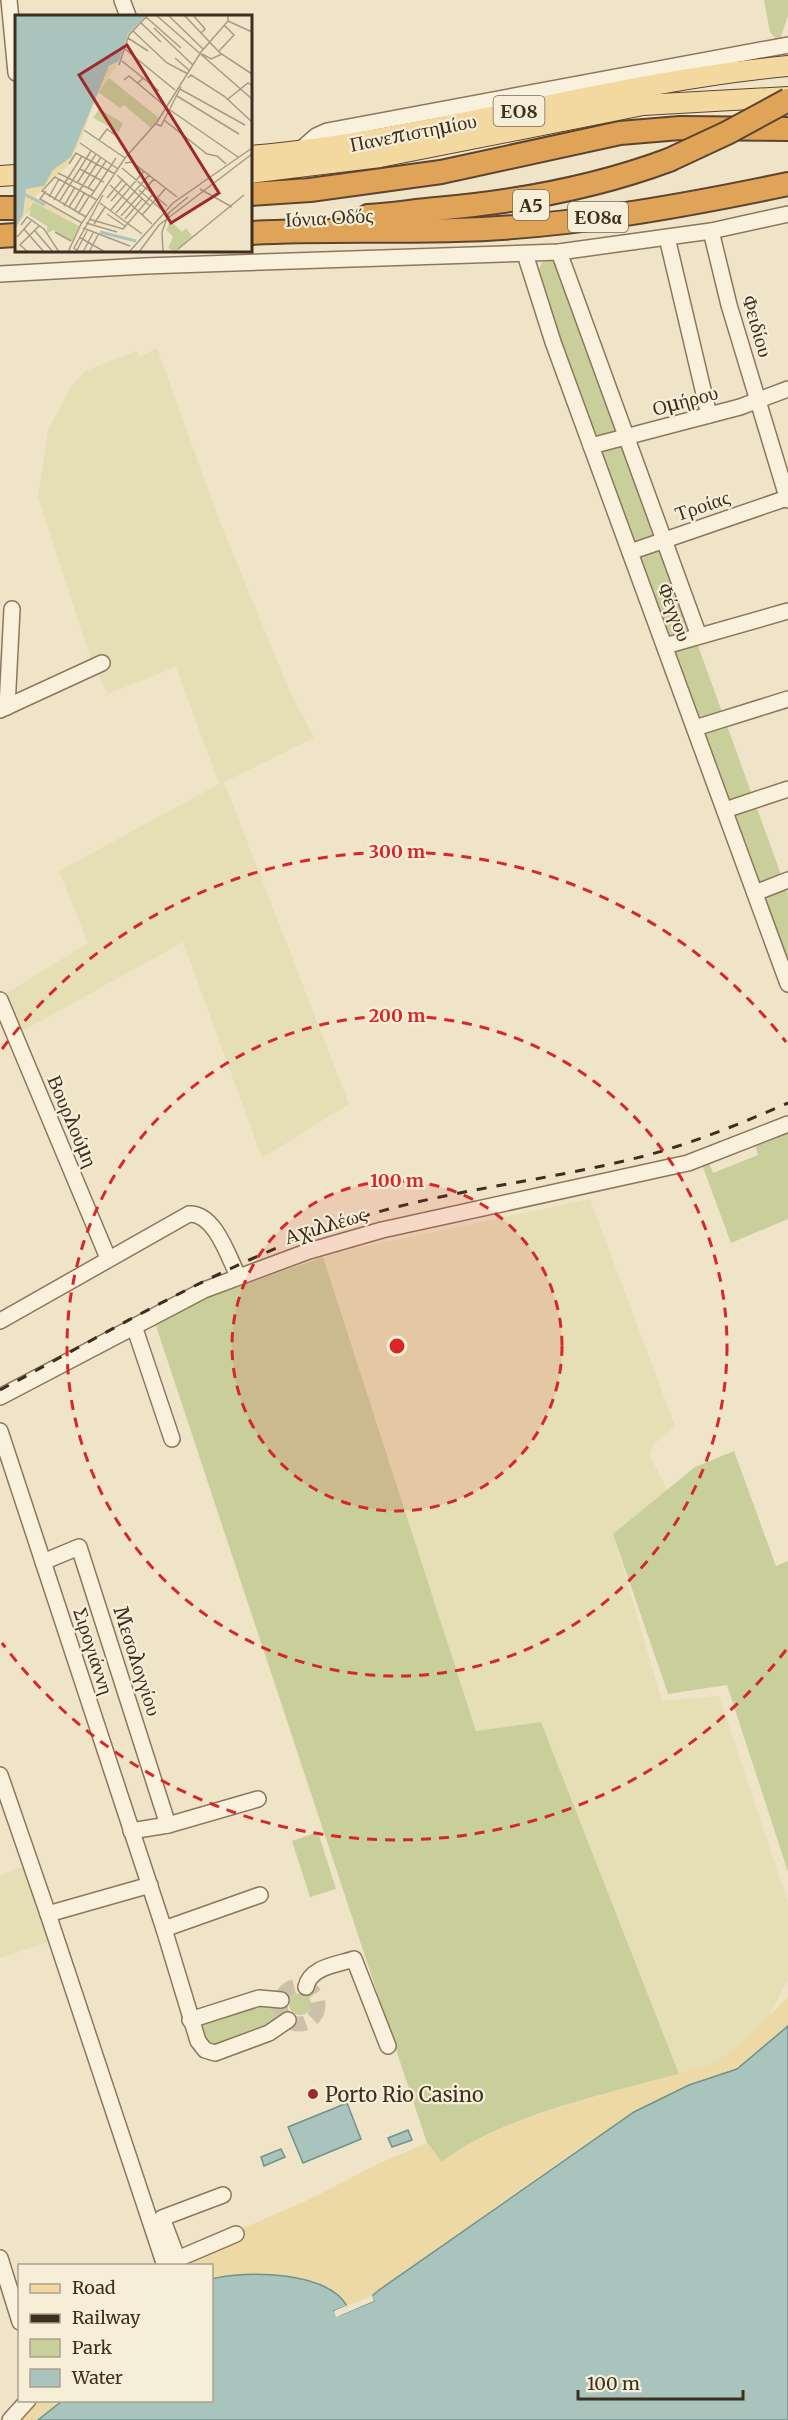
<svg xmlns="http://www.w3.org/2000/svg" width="788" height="2420" viewBox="0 0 788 2420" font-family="Merriweather,serif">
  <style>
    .farmland { fill: #e6deb5 }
    .green { fill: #c9cf9b }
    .sand { fill: #ecd9a5 }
    .water { fill: #a9c4bc; stroke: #6f938a; stroke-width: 1.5 }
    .pier { fill: #f0e4c8 }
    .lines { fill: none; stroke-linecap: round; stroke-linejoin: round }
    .minor-tunnel { stroke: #ccc0a6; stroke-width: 15; stroke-dasharray: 15 8; stroke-linecap: butt }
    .minor-casing { stroke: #8d765c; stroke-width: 18 }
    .major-casing { stroke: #5b4430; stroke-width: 22 }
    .highway-casing { stroke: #5b4430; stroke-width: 26 }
    .minor { stroke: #faf1dc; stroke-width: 15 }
    .major { stroke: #f3d9a0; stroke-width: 20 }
    .highway { stroke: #e0a458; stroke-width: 22 }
    .rail { stroke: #3d2e20; stroke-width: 3; stroke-dasharray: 10 10; stroke-linecap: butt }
    .highway-bridge-casing { stroke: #5b4430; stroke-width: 26; stroke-linecap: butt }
    .highway-bridge { stroke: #e0a458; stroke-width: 22 }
    .ring { fill: none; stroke: #d62828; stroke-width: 3; stroke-dasharray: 10 8 }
    .poi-dot { fill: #9e2a2b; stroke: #f7eed8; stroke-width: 2 }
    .labels { text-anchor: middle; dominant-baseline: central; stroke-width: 4.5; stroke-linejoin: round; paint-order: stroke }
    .shield { fill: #f7eed8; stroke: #756857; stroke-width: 1.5 }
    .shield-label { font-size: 18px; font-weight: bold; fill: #3d2e20 }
    .street-label { font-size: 20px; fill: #3d2e20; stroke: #f7eed8 }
    .poi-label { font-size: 20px; fill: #3d2e20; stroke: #f7eed8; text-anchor: start }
    .inset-river { fill: none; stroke: #a9c4bc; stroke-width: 3 }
    .inset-road { fill: none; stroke: #a89b85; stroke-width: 1.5 }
    .view { fill: #9e2a2b; fill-opacity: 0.15; stroke: #9e2a2b; stroke-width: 3 }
    .inset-edge { fill: none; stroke: #3d2e20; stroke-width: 3 }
    .centre { fill: #d62828; stroke: #f7eed8; stroke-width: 3 }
    .ring-label { font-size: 18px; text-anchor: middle; font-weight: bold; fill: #d62828; stroke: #f7eed8; stroke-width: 4.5; stroke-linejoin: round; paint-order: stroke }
  </style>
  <rect width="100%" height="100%" fill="#f0e4c8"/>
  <g class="farmland">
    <path d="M157 348 218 517 288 687 314 738 224 782 349 1104 262 1158 183 942 19 1033 3 995 88 943 59 871 219 784 176 667 108 694 91 660 38 497 48 430 70 388 85 371 136 351 139 357Z"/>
    <path d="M590 1199 675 1426 653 1445 650 1456 668 1491 613 1534 662 1701 719 1696 788 1903V1980L768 2017 737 2047 715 2063 679 2074 541 1722 476 1731 323 1257 348 1250Z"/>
    <path d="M25 1866 52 1941 0 1958V1875Z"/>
  </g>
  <g class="green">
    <path d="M764 0H788V15L781 37 777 40 770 32Z"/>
    <path d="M559 260 621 431 595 437 538 272 542 262Z"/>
    <path d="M626 443 658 537 634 546 600 449Z"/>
    <path d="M663 545 695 633 669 641 637 555Z"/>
    <path d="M697 643 788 894V972L672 650Z"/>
    <path d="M788 1130V1219L731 1243 701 1162 708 1160 713 1173 758 1155 754 1141Z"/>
    <path d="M323 1257 476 1731 541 1722 679 2074C606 2094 501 2116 442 2162L427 2143 155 1323 204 1298Z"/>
    <path d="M734 1451 776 1566 788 1561V1872L727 1685 668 1694 613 1534 695 1467Z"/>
    <path d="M318 1832 336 1889 310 1897 292 1841Z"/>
    <circle cx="300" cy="2004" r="11"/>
    <path d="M280 2002 285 2017 215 2053 190 2020 234 2005Z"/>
  </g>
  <g class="sand">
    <path d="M788 1997V2026L737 2069 689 2085 634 2112 545 2172 372 2296 347 2306C326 2271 246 2270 212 2279V2266H180L225 2236 310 2199 378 2164 427 2143 442 2162C507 2112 635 2088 715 2063L737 2047Z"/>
    <path d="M35 2401H62L38 2420H16Z"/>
  </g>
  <g class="water">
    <path d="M788 2026V2420H38L62 2401 212 2400V2279C246 2270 327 2271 347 2306L334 2311 340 2315 374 2301 372 2296 379 2290 634 2112 689 2085 737 2069Z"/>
    <path d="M347 2103 361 2139 303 2163 288 2127Z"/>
    <path d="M408 2130 412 2140 392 2147 388 2138Z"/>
    <path d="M281 2149 285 2157 264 2166 261 2157Z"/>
  </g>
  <path class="pier" d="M372 2295 374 2301 336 2317 334 2311 350 2304 342 2311 370 2300 369 2296Z"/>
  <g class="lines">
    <circle class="minor-tunnel" cx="299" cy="2005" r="19"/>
    <g class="minor-casing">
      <g id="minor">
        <path d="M9 0 16 73"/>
        <path d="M122 0 128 16"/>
        <path d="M299 151 316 136 327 131 788 45"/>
        <path d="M711 231 729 305 788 500"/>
        <path d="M669 246 709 415"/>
        <path d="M559 252 699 636"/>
        <path d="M525 254 553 342 788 984"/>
        <path d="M0 274 145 266 559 252 711 231 788 214"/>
        <path d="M591 446 740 407 788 389"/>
        <path d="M630 552 787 498"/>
        <path d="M665 646 788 611"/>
        <path d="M7 707 12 609"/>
        <path d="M0 710 102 663"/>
        <path d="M695 728 788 699"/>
        <path d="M725 810 788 789"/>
        <path d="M755 893 788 880"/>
        <path d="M0 1000 108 1258"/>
        <path d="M0 1321 189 1214C215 1213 228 1256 238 1276"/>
        <path d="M134 1326 172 1439"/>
        <path d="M0 1397 204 1290 309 1251 382 1230 688 1163 788 1124"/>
        <path d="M0 1431 164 1929 198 2041 205 2050 215 2053 269 2033 288 2020"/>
        <path d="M43 1562 79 1547 168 1825"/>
        <path d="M0 1775 48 1914"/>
        <path d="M131 1831 168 1825 258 1799"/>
        <path d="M150 1885 48 1914 165 2266"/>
        <path d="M164 1929 260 1895"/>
        <path d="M306 1987C310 1967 336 1965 354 1959L388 2046"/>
        <path d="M190 2020 259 1998 281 2000"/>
        <path d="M0 2258 20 2322"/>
        <path d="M178 2260 162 2218 223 2195"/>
        <path d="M172 2266 182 2257 236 2234"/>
        <path d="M10 2420 28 2400"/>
      </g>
    </g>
    <g class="major-casing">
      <g id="major">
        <path d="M250 156C432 140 607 83 788 66"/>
        <path d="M250 173 380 157 643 105 788 97"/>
        <path d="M0 176 16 175"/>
      </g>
    </g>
    <g class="highway-casing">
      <g id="highway">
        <path d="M250 194 310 190 441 172 620 133 680 128 788 129"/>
        <path d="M0 208H16"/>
        <path d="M368 216C390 215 413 211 436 209 516 202 594 188 669 160"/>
        <path d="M250 233C319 229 387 232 455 230 562 228 683 206 788 184"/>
        <path d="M0 236 16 235"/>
      </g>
    </g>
    <use href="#minor" class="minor"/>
    <use href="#major" class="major"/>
    <use href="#highway" class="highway"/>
    <path class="rail" d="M0 1390C118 1327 235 1256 364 1216 457 1188 554 1180 648 1155 696 1142 742 1123 788 1103"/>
    <g class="highway-bridge-casing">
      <path id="highway-bridge" d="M669 160 727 133 788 100"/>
    </g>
    <use href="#highway-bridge" class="highway-bridge"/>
  </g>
  <circle cx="397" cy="1346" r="165" fill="#d62828" fill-opacity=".12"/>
  <g class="ring">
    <circle cx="397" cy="1346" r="165"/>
    <circle cx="397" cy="1346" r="330"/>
    <path d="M786 1650A494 494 0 0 1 2 1643M2 1049A494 494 0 0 1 786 1042"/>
  </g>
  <circle class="poi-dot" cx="313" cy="2094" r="6"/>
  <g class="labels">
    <g class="shield">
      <rect x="493.5" y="96" width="51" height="30" rx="4.5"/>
      <rect x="513" y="190" width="36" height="30" rx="4.5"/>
      <rect x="568" y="202" width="60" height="30" rx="4.5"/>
    </g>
    <g class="shield-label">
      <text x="519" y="111">ΕΟ8</text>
      <text x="531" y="205">Α5</text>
      <text x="598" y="217">ΕΟ8α</text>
    </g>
    <g class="street-label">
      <text transform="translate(413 132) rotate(-11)">Πανεπιστημίου</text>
      <text transform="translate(329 217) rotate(-3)">Ιόνια Οδός</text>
      <text transform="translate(758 326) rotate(74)">Φειδίου</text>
      <text transform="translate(685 400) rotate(-15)">Ομήρου</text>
      <text transform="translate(702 505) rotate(-19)">Τροίας</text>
      <text transform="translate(675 612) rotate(69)">Φέγγου</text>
      <text transform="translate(73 1121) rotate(67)">Βουρλούμη</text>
      <text transform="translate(325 1225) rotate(-17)">Αχιλλέως</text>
      <text transform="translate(94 1651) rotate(72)">Σιρογιάννη</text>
      <text transform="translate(138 1661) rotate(72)">Μεσολογγίου</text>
    </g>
    <g class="poi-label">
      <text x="325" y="2094">Porto Rio Casino</text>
    </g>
  </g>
  <g transform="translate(15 15)">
    <rect width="237" height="237" fill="#f0e4c8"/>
    <path d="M94 63 144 103 136 113 109 90 105 93 83 77ZM84 94 108 108 104 117 78 103ZM19 187 64 211 57 227 39 215 32 218V211L14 200 16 194 11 199 13 191ZM155 205 167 217 171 213 177 221 161 237 153 233 158 222 152 215 149 222Z" fill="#c9cf9b"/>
    <path d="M104 47 82 79 66 125 54 149 20 182 65 210 19 187 0 215 8 200 11 174 26 172 38 154 56 142 80 80 94 52Z" fill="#ecd9a5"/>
    <path d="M0 0H132L113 19 104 46 94 51 56 142 38 155 29 171 11 174 8 200 0 214Z" fill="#a9c4bc"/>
    <path class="inset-river" d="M9 179 30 190M85 217 121 226"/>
    <path class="inset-road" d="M141 0 237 84M153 0 188 34M169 0 205 38 237 59M178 0 190 14 186 18M131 2 166 33M213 6 237 17M125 7 146 27M139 13 178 50M118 16 152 48 173 59M113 23 133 36M110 34 160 75M204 36 219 20 209 10M187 39 196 44 207 39M160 43 175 56M107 46 128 63 123 68M104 50 114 20 133 0M128 63 144 76M173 63 176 60 209 81 237 107M109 65 114 61 151 92M165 74 230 110M162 81 224 119M213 84 233 68 236 70M155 95 223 142M149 105 192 139 202 141 211 149M141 109 146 111 166 72M69 115 110 143M84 125 92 114 100 120M65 128 103 154M110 148 117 147 162 182M54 149 61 138 100 159M107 153 152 191M65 154 89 167M43 158 79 176M102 160 135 191M62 168 81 139M95 170 137 209M73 173 91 146M185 174 217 192M124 175 147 195M31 176 25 184 67 208M76 181 101 143M34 182 44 164M92 183 108 164M39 185 67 141M96 186 112 168M44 187 76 136M85 188 127 219M49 191 60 172M54 192 86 142M96 195 129 156M59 196 70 177M101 198 134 160M63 199 75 180M92 199 110 211M127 200 151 173M106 201 139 164M150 201 173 182M71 202 27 176 40 162 82 185M74 204 108 214 138 179M110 204 128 183M71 208 102 217M79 209 90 192M6 210 12 202 29 214 44 237M68 213 115 231M9 214 29 237M20 216 38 237M40 217 56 226M2 222 16 206M64 222 90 237M163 234 229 180M62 235 72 216M13 237 5 230 24 211M53 237 66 209 110 143 142 107 186 37 213 6V0M64 237 59 233 88 180M68 237 78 218M74 237 83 220M114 237 158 188 237 133M124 237 144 210 237 139M148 237 147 217 154 198"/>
    <path class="view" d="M112 30 204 178 156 208 64 60Z"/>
    <rect width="237" height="237" class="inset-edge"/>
  </g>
  <circle cx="397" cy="1346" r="9" class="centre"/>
  <g class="ring-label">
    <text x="397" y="858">300 m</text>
    <text x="397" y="1022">200 m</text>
    <text x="397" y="1187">100 m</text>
  </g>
  <rect x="18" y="2264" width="195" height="138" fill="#f7eed8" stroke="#ada18e" stroke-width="1.5"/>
  <rect x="30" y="2284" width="30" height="9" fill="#f3d9a0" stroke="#ada18e" stroke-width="1.5"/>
  <text x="72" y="2294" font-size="18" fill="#3d2e20">Road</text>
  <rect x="30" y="2314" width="30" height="9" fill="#3d2e20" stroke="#ada18e" stroke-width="1.5"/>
  <text x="72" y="2324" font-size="18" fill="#3d2e20">Railway</text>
  <rect x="30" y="2339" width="30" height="18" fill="#c9cf9b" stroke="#ada18e" stroke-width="1.5"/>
  <text x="72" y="2354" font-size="18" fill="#3d2e20">Park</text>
  <rect x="30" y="2369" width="30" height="18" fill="#a9c4bc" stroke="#ada18e" stroke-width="1.5"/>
  <text x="72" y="2384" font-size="18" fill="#3d2e20">Water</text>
  <path d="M578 2390v9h165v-9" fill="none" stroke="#3d2e20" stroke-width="3"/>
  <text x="587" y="2390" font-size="18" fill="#3d2e20" stroke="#f7eed8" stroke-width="4.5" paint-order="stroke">100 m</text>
</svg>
